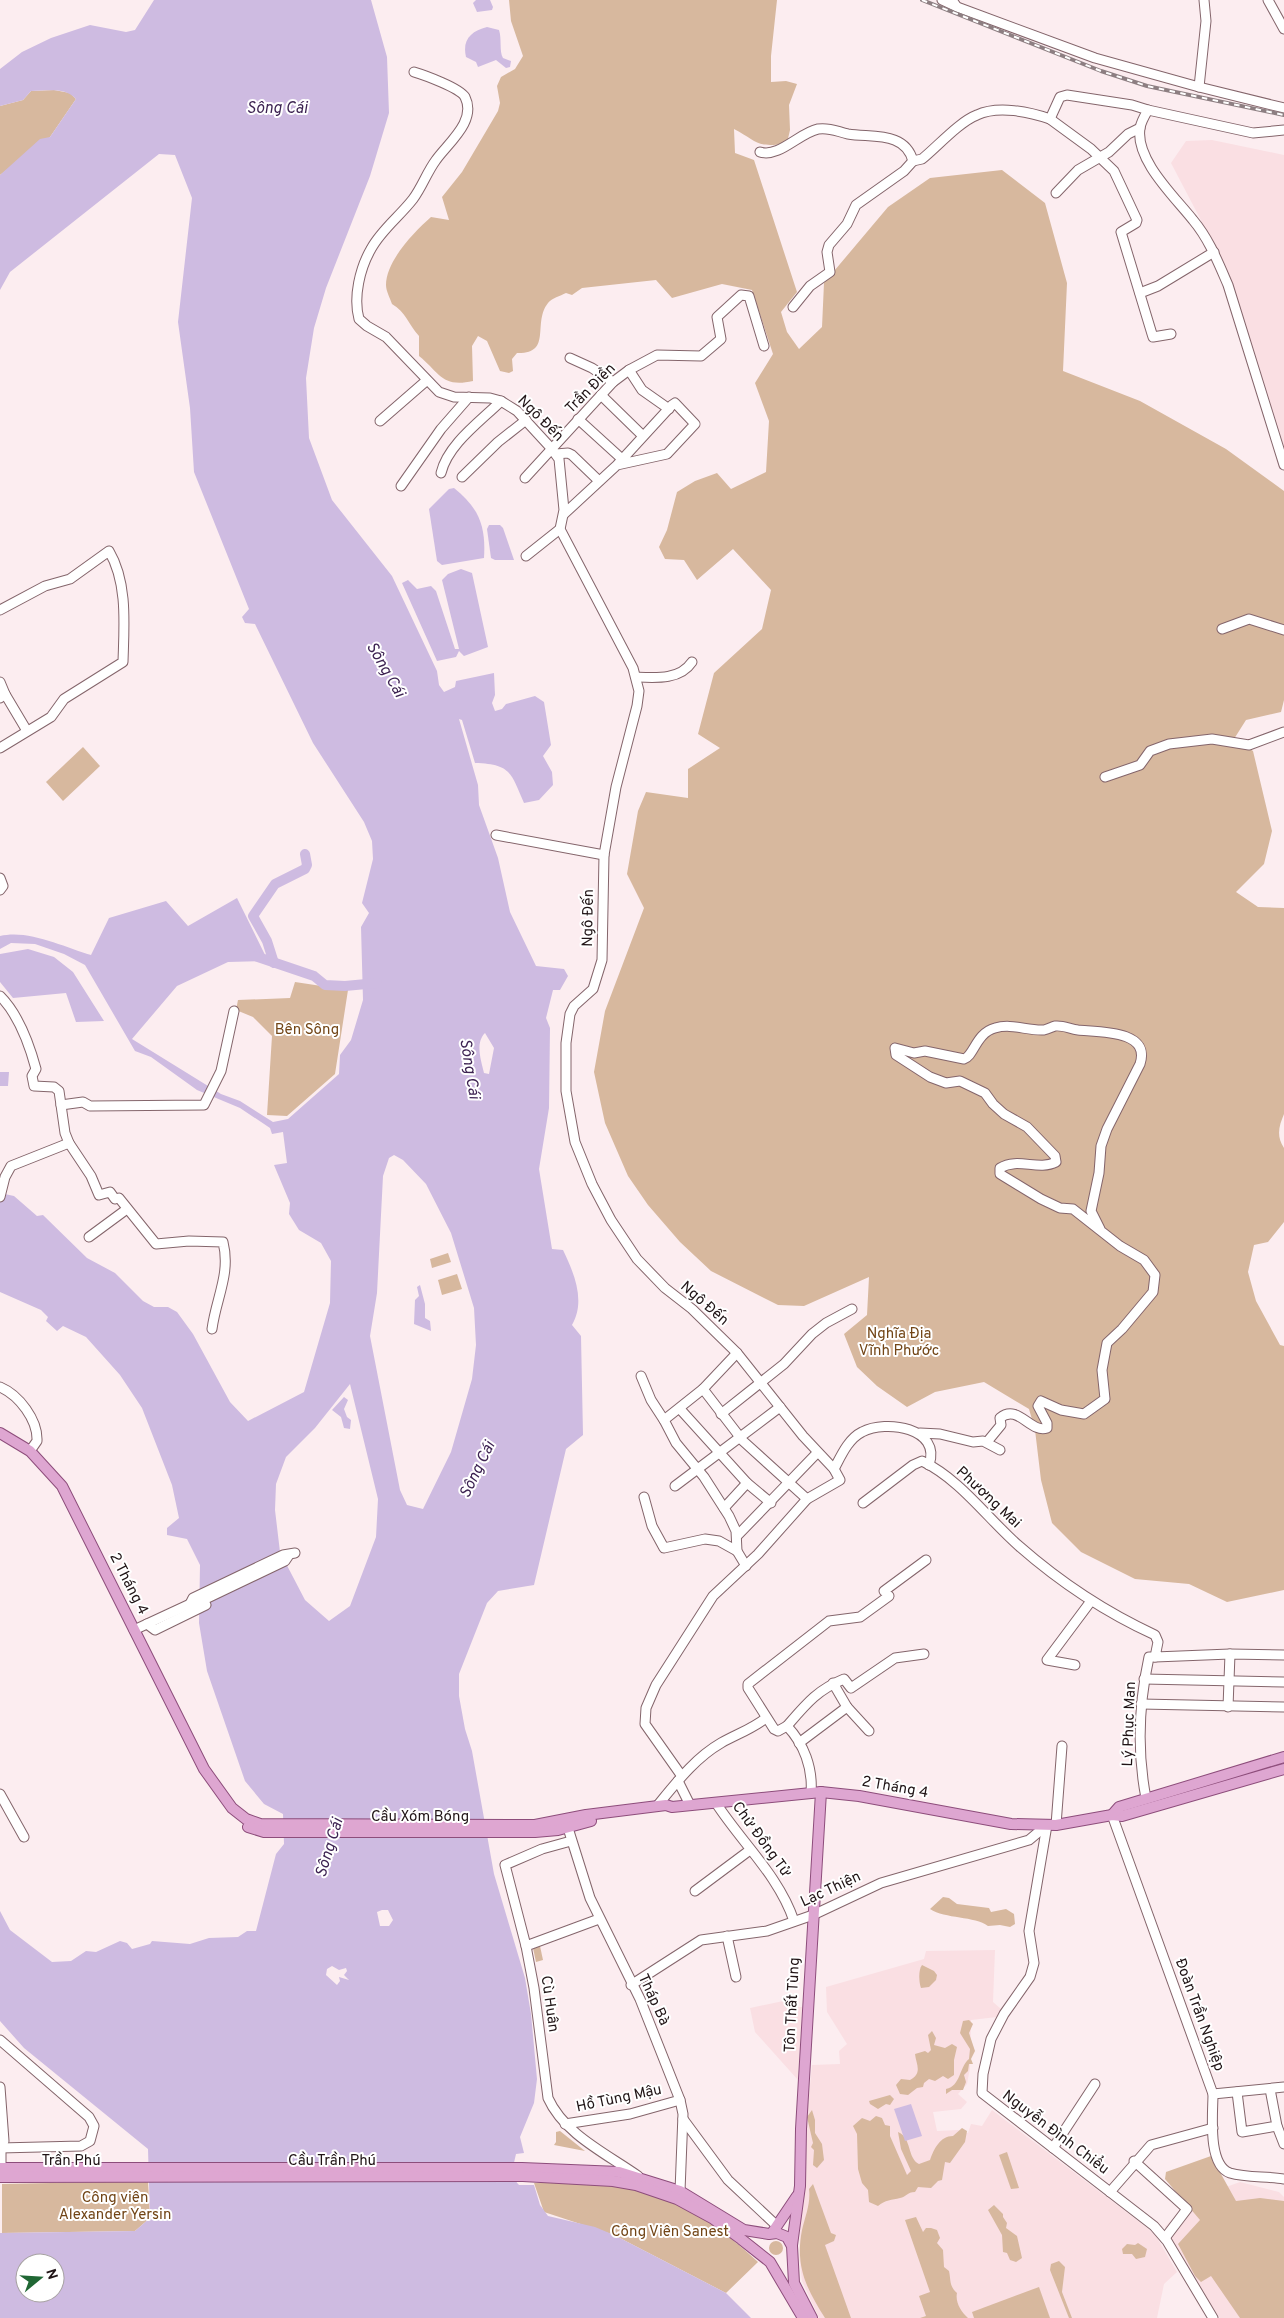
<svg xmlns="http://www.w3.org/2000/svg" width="1284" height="2318" viewBox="0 0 1284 2318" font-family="Overpass,sans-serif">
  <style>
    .built { fill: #fadfe3 }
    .green { fill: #d7b89e }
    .water { fill: #cebbe1; fill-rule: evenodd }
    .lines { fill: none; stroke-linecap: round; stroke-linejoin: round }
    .river { stroke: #cebbe1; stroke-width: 10 }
    .minor-casing { stroke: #84656b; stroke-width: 11 }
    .major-casing { stroke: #8d4d7b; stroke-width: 12 }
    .minor { stroke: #fff; stroke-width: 9 }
    .major { stroke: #dea6d1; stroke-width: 10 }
    .rail-casing { stroke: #8d7f82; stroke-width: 4 }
    .rail { stroke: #fff; stroke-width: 2; stroke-dasharray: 5.5; stroke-linecap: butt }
    .labels { text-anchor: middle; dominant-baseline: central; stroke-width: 4; stroke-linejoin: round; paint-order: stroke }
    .street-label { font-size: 15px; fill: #201416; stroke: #fff }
    .park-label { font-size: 15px; fill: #724516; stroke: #fff }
    .water-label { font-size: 16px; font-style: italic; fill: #3d2352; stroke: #fff }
  </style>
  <rect width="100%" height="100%" fill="#fcedf0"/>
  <g class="built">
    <path d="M1212 140 1284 155V456L1226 268 1171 163 1186 141Z"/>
    <path d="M995 1950 993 2002 1001 2009 997 2017 971 2020 970 2068 967 2084 958 2094 967 2102 961 2109 933 2112 937 2131 958 2130 968 2133 971 2124 982 2126 992 2110 1146 2227 1156 2236 1177 2272 1164 2284 1157 2318H819L802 2281 799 2255 806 2127 812 2065 840 2064 839 2051 847 2044 827 2012 826 1987 924 1959 926 1951Z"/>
    <path d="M788 2000 793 2007H802L798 2080 755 2032 750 2008Z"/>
    <path d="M1240 2182 1279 2192 1284 2197V2318H1220L1202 2293 1165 2227 1190 2200Z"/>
  </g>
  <g class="green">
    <path d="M509 0H777L771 56V82L786 81 797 84 789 105 790 130 787 143C757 149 757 141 734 129L735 153 754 160 797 292 781 312 787 332 799 349 822 327 824 283 888 207 930 178 1002 170 1045 203 1067 283 1063 371 1140 401 1226 449 1284 491V700L1281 712 1246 720 1234 739 1253 751 1272 831 1264 864 1236 892 1258 907 1284 908V1114C1279 1126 1276 1136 1284 1148V1222L1268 1242 1254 1245 1248 1272 1256 1301 1280 1345 1284 1346V1590L1227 1602 1189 1584 1135 1579 1081 1552 1052 1523 1041 1480 1035 1430 1029 1409 984 1382 935 1392 907 1407 877 1386 857 1367 844 1334 867 1315 869 1277 804 1306 778 1305 711 1271 680 1242 648 1205 628 1176 605 1123 594 1072 605 1011 644 908 627 874 638 811 646 792 688 798V769L720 748 698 734 714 673 762 629 771 590 733 549 697 580 684 560 665 559 659 547 667 530 677 492 695 481 717 473 731 489 766 472 769 421 755 383 773 354 752 290 722 284 672 298 656 280 582 288 572 295 566 293C560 296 552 298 548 303 532 323 553 354 517 353L512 359 513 371 509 373 500 371 487 341 478 336 472 346 473 381C442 388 440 373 419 356V336C408 324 406 312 392 304 390 298 386 291 386 285 386 261 414 232 431 217L449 220 442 197 462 172 498 111 500 103 497 86 501 77 515 69 523 56 511 21Z"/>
    <path d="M54 90 70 93 76 99 50 137 0 175V106L23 100 31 91Z"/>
    <path d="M83 747 100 766 63 801 46 782Z"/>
    <path d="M295 982 348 990 335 1074 287 1116 267 1115 272 1036 253 1017 236 1010 238 1000 290 998Z"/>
    <path d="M448 1253 451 1262 432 1268 430 1259Z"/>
    <path d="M457 1274 462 1289 442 1295 438 1280Z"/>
    <path d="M943 1897 949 1898 957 1904 989 1908 991 1912 1006 1909 1014 1914 1015 1924 1010 1927 1000 1925 988 1926C975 1916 945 1919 930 1909Z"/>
    <path d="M540 1946 543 1960 536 1962 533 1948Z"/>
    <path d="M922 1965 934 1971 937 1975 936 1980 929 1987 921 1988C919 1983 918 1970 922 1965Z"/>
    <path d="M969 2020 973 2024 969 2033 975 2051 971 2059 973 2064H969L968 2071 964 2075 966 2082 963 2090H952L946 2094V2089C961 2086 959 2067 969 2059L970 2049 960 2033 963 2021Z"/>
    <path d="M932 2031 936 2038 934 2045 945 2048 952 2044 957 2047 954 2060V2075L948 2079 943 2076 935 2081 929 2079 924 2083 923 2087 917 2088 908 2095 900 2094 896 2085 901 2079 910 2080C923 2073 916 2064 915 2054L925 2051 928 2053 931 2050 928 2035Z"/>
    <path d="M890 2095 894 2099 890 2105 886 2104 878 2109 870 2104 869 2101Z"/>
    <path d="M812 2110 815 2120V2133L822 2144 824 2160 817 2168 813 2165 814 2150 811 2147 813 2143 807 2117Z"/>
    <path d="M876 2116 882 2118 885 2125 890 2126V2136L907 2175 911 2171 901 2149 898 2132C912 2138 907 2158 919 2164L930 2160C934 2149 940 2136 953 2136L962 2128 967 2131 965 2142 950 2163 945 2162 942 2180 938 2181 931 2188 918 2187 915 2192C907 2192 906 2197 900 2198 892 2200 885 2200 878 2206L869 2202 868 2190 862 2183 858 2169 857 2134 853 2126 862 2118 870 2121Z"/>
    <path d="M560 2131 585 2151 554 2145 556 2142V2132Z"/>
    <path d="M1007 2152 1019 2188 1011 2189 999 2155Z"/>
    <path d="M1211 2156 1236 2201 1260 2198 1284 2201V2318H1240L1211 2276 1201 2282 1195 2276 1178 2244 1200 2220 1165 2179 1166 2172Z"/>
    <path d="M148 2181 150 2218 135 2231 2 2233V2184Z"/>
    <path d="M534 2183C636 2180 683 2193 758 2262L726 2293 614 2235 544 2212Z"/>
    <path d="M813 2184 831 2233 836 2235 834 2241 825 2245 851 2318H825C806 2288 795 2266 802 2230 805 2217 811 2203 809 2189Z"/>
    <path d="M994 2205 1003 2214V2217L1007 2223 1006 2228 1017 2236 1022 2258 1016 2262 1010 2260 1007 2253 1003 2252 1002 2235 988 2210Z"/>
    <path d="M916 2217 923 2232 926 2228H931L937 2230 940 2238 937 2243 943 2250 944 2267 949 2271C951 2280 949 2286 957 2293 955 2302 961 2312 968 2318H920L926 2316 919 2296 930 2292 905 2220Z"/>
    <circle cx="776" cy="2248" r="7"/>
    <path d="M1138 2243 1147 2249 1145 2257 1136 2259 1132 2254H1123L1122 2249 1127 2244 1135 2245Z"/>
    <path d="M1059 2261 1065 2267 1062 2292 1072 2318H1069L1050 2270 1051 2264Z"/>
    <path d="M1039 2287 1050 2318H974L972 2312Z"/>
  </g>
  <g class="water">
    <path d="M154 0H371L387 57 389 113 370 176 326 288 314 328 306 378 309 438 332 500 392 576 437 671 439 685 444 692 455 687 456 681 494 673 495 695 492 703 495 711 502 709 506 704 535 696 544 702 551 745 543 756 552 772 553 785 539 800 524 803C511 773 511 764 475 763L462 720 459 719 478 785 479 805 498 858 510 912 536 966 564 969 568 976 560 990H553L546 1018 550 1028 549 1108 539 1169 552 1249 563 1250C574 1273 586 1301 572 1325L581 1336 583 1435 566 1449 534 1585 498 1591 487 1603 459 1674V1696L465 1729 472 1751 494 1874 525 1978 531 2014 537 2079 534 2103 520 2137 524 2153 516 2154C513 2167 510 2175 519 2185H534L540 2205 548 2216 595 2227 614 2235 726 2293 751 2318H0V2233L135 2231 150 2218 148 2149 24 2048 0 2021V1911L10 1930 52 1962 71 1961 86 1951 96 1952 120 1941 127 1943 132 1949 150 1944 152 1941 190 1944 209 1938 238 1937 247 1931H256L276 1854 284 1844 283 1814 264 1804 245 1781 207 1671 199 1623 200 1565 187 1539 167 1535V1528L179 1518 172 1485 142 1408 120 1375 86 1337 63 1326 57 1331 46 1321 48 1317 41 1310 0 1292V1193L14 1196 37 1216 43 1215 87 1258 115 1273 143 1301 154 1307H168L177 1312 193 1334 230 1402 248 1421 304 1392 330 1303 331 1261 321 1243 299 1230 289 1214 290 1203 274 1165 287 1163 283 1132 272 1134 270 1128 240 1108 197 1090 151 1057 135 1051 85 965 64 954 35 944 11 943 0 949V936C28 929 64 947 91 955L109 918 166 901 188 926 237 898 268 961 228 962 177 986 132 1039 221 1094 240 1101 273 1122 288 1119 339 1074 340 1055 351 1040 363 1000 361 927 369 913 362 903 373 859 372 841 364 822 313 743 255 624 245 623 242 617 249 609 194 472 190 408 178 322 192 198 175 155 159 154 10 272 0 290V175L40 139 50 137 76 99C65 87 47 91 31 91L23 100 0 106V69L22 52 51 38 90 25 126 32 135 30ZM485 1033 494 1048 489 1074 484 1073C481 1060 475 1043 485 1033ZM394 1155 403 1160 426 1184 451 1233 474 1308 476 1345 472 1379 451 1452 423 1509 407 1505 400 1490 370 1336 377 1293 383 1176 389 1158ZM350 1384 378 1499 376 1537 350 1606 329 1621 305 1600 280 1552 275 1510 276 1484 286 1457 315 1428ZM382 1910H388L393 1920 389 1926H380L377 1912ZM332 1966 339 1970 346 1968 347 1971 344 1975 349 1980 339 1977 340 1981 337 1985 326 1975 327 1969ZM25 2263H55V2293H25Z"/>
    <path d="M476 0H490L493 7 492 10 477 12 473 3Z"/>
    <path d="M487 27 499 30C502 39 499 51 503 58L511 61 510 67 506 68 496 60 478 67 476 62 466 57C462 40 471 31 487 27Z"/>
    <path d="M454 488C479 508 486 526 484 558L442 565 437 561 429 509 449 489Z"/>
    <path d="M489 525H500L503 528 514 560H495L491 558 487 529Z"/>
    <path d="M461 569 472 573 488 647 464 656 459 651 456 657 437 661 402 583 408 580 417 589 431 586 436 591 455 649H459L442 580 448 574Z"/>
    <path d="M28 949 54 957 73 972 104 1021 76 1022 66 993 13 998 0 982V954Z"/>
    <path d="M0 1072H9L8 1086H0Z"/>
    <path d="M420 1285 425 1304V1318L430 1321 431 1331 414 1324 415 1300 419 1296 417 1287Z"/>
    <path d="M344 1397 348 1400 344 1409 347 1417 351 1420 350 1429 344 1428 341 1417 332 1410Z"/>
    <path d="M911 2104 922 2136 905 2141 894 2109Z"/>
  </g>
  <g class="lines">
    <g class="river">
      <path d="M255 956 314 976 325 985 345 986 377 983"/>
      <path d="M274 963 267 941 253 916 275 884 305 869 307 865 305 854"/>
    </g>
    <g class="minor-casing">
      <g id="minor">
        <path d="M942 0 957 7"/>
        <path d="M952 0 957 7 1095 58 1199 87 1284 108"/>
        <path d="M1268 0 1284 29"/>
        <path d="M414 72C424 75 460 88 465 97 477 121 448 143 436 160 427 172 422 187 413 199 400 216 381 230 371 249 360 268 353 297 359 319L367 326 386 337 439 392 454 397 490 398 501 401 517 411 551 448 559 459 564 510 560 529 633 668 639 691 637 706 616 787 604 855 602 960 593 989 574 1006 570 1014 566 1043V1091L575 1142 592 1184 611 1220 637 1259 665 1288 692 1309 737 1353 803 1436 834 1469 840 1480 807 1499 758 1554 713 1596 656 1685 646 1708 645 1724 681 1775"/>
        <path d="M1199 87 1206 21 1204 0"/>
        <path d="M1050 119 1091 149 1114 171 1137 220 1136 223 1121 232 1152 334 1153 337 1171 334"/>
        <path d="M1284 130 1253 133 1148 110C1145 115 1141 122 1140 128 1135 160 1175 197 1193 220 1209 239 1218 262 1228 285L1284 465"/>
        <path d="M760 152C779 158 799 133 818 129 830 127 838 132 848 134 872 138 905 131 913 161L922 159C938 146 959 122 977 115 998 105 1030 112 1050 119L1060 97 1067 95 1132 105 1148 110"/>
        <path d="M1056 193 1078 170 1109 152 1128 134 1140 128"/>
        <path d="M1140 293 1158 286 1214 252"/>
        <path d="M793 307 810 286 830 272 827 252 829 245 847 224 856 205 904 171 913 161"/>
        <path d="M570 358 592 368 613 382"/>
        <path d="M629 370 642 390 669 409"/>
        <path d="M601 395 643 436"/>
        <path d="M578 419 622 459"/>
        <path d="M380 421 426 381"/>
        <path d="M556 454 568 453 572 455 599 481"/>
        <path d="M441 473C448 444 481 421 501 401"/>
        <path d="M462 477 498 442 526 420"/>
        <path d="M525 478 613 382 629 370 657 355 701 356 721 339 717 317 741 295 749 296 764 346"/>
        <path d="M401 486 441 429 469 397"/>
        <path d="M564 514 617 465 672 405 675 403 695 424 667 454 617 465"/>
        <path d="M526 556 560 529"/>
        <path d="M0 610 45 586 70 579 109 551C128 583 124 626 123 662L64 699 51 717 0 748"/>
        <path d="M1222 629 1249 619 1284 630"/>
        <path d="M636 677C656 678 680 680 692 662"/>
        <path d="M0 682 5 694 0 698"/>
        <path d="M5 694 27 731"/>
        <path d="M1105 777 1140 765 1150 751 1169 744 1212 739 1249 745 1284 732"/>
        <path d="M496 835 604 855"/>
        <path d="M0 878 3 886 0 890"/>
        <path d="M0 996C19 1015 29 1043 36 1069L32 1076 34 1086 54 1087 59 1091 65 1133 69 1143 91 1176 99 1195 110 1192 115 1199 119 1198 156 1244 189 1241 223 1242C231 1274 216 1298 212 1329"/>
        <path d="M61 1105 83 1102 90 1106 204 1105 221 1071 234 1011"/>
        <path d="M0 1197 5 1177 11 1166 69 1143"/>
        <path d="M89 1237 127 1209"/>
        <path d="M737 1353 703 1389 664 1420 676 1443 704 1477 729 1516 736 1531 737 1551 746 1566"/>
        <path d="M641 1376 651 1400 664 1420"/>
        <path d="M0 1387C19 1395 38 1420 37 1441L30 1451"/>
        <path d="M703 1389 743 1441 807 1499"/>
        <path d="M680 1409 747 1483 771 1503"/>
        <path d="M721 1414 784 1364 812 1334 826 1323 852 1309"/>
        <path d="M920 1433 940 1434 973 1442 983 1441 1000 1450"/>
        <path d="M987 1442 1001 1425 1000 1418C1018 1403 1031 1434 1047 1428V1423L1038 1406 1041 1401 1061 1410 1084 1414 1105 1399 1102 1370 1107 1343 1122 1329 1153 1292 1155 1275 1144 1260 1120 1246 1073 1209 1060 1208 1041 1199 1000 1174V1168C1018 1157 1038 1171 1056 1162L1055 1156 1027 1127 1004 1114 993 1104 985 1093 960 1081 946 1083 930 1077 896 1055 895 1048 914 1053 925 1051 964 1059C974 1056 976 1033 995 1028 1012 1023 1027 1031 1044 1030 1048 1029 1052 1027 1055 1026 1063 1025 1070 1029 1078 1030 1099 1032 1151 1030 1140 1064L1107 1129 1101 1146 1099 1173 1091 1211 1100 1229"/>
        <path d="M834 1469C841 1456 848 1439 862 1432 886 1419 942 1428 929 1465"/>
        <path d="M675 1486 780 1407"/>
        <path d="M644 1497 652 1526 664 1548 705 1539 719 1541 737 1551"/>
        <path d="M863 1503 913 1465 922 1461C961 1480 987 1518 1019 1546 1060 1582 1105 1612 1155 1635L1158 1642 1155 1657 1230 1654 1284 1655"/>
        <path d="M724 1508 747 1483"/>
        <path d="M737 1536 817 1453"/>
        <path d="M884 1591 926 1560"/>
        <path d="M190 1604 193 1598 283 1555 295 1553"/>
        <path d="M147 1624 155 1630 206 1605"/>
        <path d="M134 1630 190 1604H195L285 1561 289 1555"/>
        <path d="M1075 1665 1047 1660 1091 1601"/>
        <path d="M1144 1679 1284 1682"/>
        <path d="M833 1683 847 1707"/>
        <path d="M1141 1704 1284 1707"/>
        <path d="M1228 1707 1230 1654"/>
        <path d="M787 1726C806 1704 817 1690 844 1679L851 1688 895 1658 924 1654"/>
        <path d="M799 1743 847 1707 869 1731"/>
        <path d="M678 1781 690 1805"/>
        <path d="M811 1793C813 1768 804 1744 787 1726L778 1731 774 1729 748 1688V1684L829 1621 860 1617 889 1596"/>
        <path d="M0 1794 24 1837"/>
        <path d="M1146 1798C1137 1752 1139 1703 1149 1657H1155"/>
        <path d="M716 1803C742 1843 779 1876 794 1921"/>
        <path d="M657 1806C676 1783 695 1758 721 1743 737 1734 752 1729 766 1718"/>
        <path d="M1112 1815 1213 2094C1213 2113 1207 2165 1230 2173 1247 2178 1267 2176 1284 2179"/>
        <path d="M1047 1825 1029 1931 1034 1963 1030 1977 1004 2014 991 2039 983 2074 982 2093 1154 2226 1167 2241 1213 2318"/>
        <path d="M1056 1825 1062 1746"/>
        <path d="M568 1828 590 1898 640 1999 680 2100 683 2114 680 2191"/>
        <path d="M571 1841 542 1849 505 1865 526 1946 534 1988 548 2098C564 2134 607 2154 638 2176"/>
        <path d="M695 1891 750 1850"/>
        <path d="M727 1936 736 1977"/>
        <path d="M526 1946 599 1919"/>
        <path d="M631 1985 701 1940 767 1931 813 1915 881 1883 1029 1840 1047 1825"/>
        <path d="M0 2040 89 2117 94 2126 90 2141 81 2146 0 2148"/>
        <path d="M0 2087 4 2141 1 2148V2168"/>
        <path d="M1270 2089 1277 2126 1284 2144"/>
        <path d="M1237 2092 1242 2132 1277 2126"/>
        <path d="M1213 2094 1284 2087"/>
        <path d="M683 2119 728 2180 776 2225"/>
        <path d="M565 2124 630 2114 680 2100"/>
        <path d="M1053 2148 1095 2084"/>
        <path d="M1134 2161 1187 2209 1165 2238"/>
        <path d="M1110 2192 1151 2145 1213 2128"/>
      </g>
    </g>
    <g class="major-casing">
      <g id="major">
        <path d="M0 1433 30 1451 62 1486 204 1769 232 1808 246 1819 260 1824 535 1825 586 1815 666 1805 672 1807 821 1792 859 1796 1011 1824 1056 1825 1112 1815 1122 1816 1284 1769"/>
        <path d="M1112 1815 1119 1807 1284 1757"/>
        <path d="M248 1827 264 1832H535L558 1830 591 1821"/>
        <path d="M0 2168H522L619 2172 680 2191 744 2230 769 2234 777 2233 787 2237 792 2246 794 2283 812 2318"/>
        <path d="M0 2177 523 2176 613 2181 636 2185 677 2199 712 2218 741 2239 770 2262 803 2318"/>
        <path d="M772 2233 797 2196"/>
        <path d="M792 2245 800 2186 801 2129 821 1792"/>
      </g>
    </g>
    <use href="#minor" class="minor"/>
    <use href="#major" class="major"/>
    <g class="rail-casing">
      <path id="rail" d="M922 0 1101 71 1147 86 1284 115"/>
    </g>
    <use href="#rail" class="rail"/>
  </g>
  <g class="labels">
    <g class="street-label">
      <text transform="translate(591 389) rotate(-45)">Trần Điền</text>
      <text transform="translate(540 419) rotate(45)">Ngô Đến</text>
      <text transform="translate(589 918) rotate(-89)">Ngô Đến</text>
      <text transform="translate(704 1304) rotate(41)">Ngô Đến</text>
      <text transform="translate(988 1498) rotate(43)">Phương Mai</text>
      <text transform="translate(128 1584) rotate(63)">2 Tháng 4</text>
      <text transform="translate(1130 1724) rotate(-88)">Lý Phục Man</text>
      <text transform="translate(895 1788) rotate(10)">2 Tháng 4</text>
      <text x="420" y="1817">Cầu Xóm Bóng</text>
      <text transform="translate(761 1840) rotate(54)">Chử Đồng Tử</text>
      <text transform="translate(831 1890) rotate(-25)">Lạc Thiện</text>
      <text transform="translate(653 2000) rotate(65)">Tháp Bà</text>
      <text transform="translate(549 2004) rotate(82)">Cù Huân</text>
      <text transform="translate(793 2005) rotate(-87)">Tôn Thất Tùng</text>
      <text transform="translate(1199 2015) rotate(70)">Đoàn Trần Nghiệp</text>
      <text transform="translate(619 2099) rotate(-12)">Hồ Tùng Mậu</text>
      <text transform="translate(1055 2133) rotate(37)">Nguyễn Đình Chiểu</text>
      <text x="71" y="2161">Trần Phú</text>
      <text x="332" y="2161">Cầu Trần Phú</text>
    </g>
    <g class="park-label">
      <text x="307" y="1030">Bên Sông</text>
      <text x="899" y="1334">Nghĩa Địa<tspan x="899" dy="17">Vĩnh Phước</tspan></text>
      <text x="115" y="2198">Công viên<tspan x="115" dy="17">Alexander Yersin</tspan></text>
      <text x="670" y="2232">Công Viên Sanest</text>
    </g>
    <g class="water-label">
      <text x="277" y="109">Sông Cái</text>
      <text transform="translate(385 670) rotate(60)">Sông Cái</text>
      <text transform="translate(469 1069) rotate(81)">Sông Cái</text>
      <text transform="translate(478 1470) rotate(-64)">Sông Cái</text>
      <text transform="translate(330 1848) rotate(-73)">Sông Cái</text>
    </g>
  </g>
  <g transform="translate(40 2278) rotate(72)"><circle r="24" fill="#ffffff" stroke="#a6a1a2"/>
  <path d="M0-4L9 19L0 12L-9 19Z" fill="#206734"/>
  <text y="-8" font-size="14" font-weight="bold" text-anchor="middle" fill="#201416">N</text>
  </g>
</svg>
